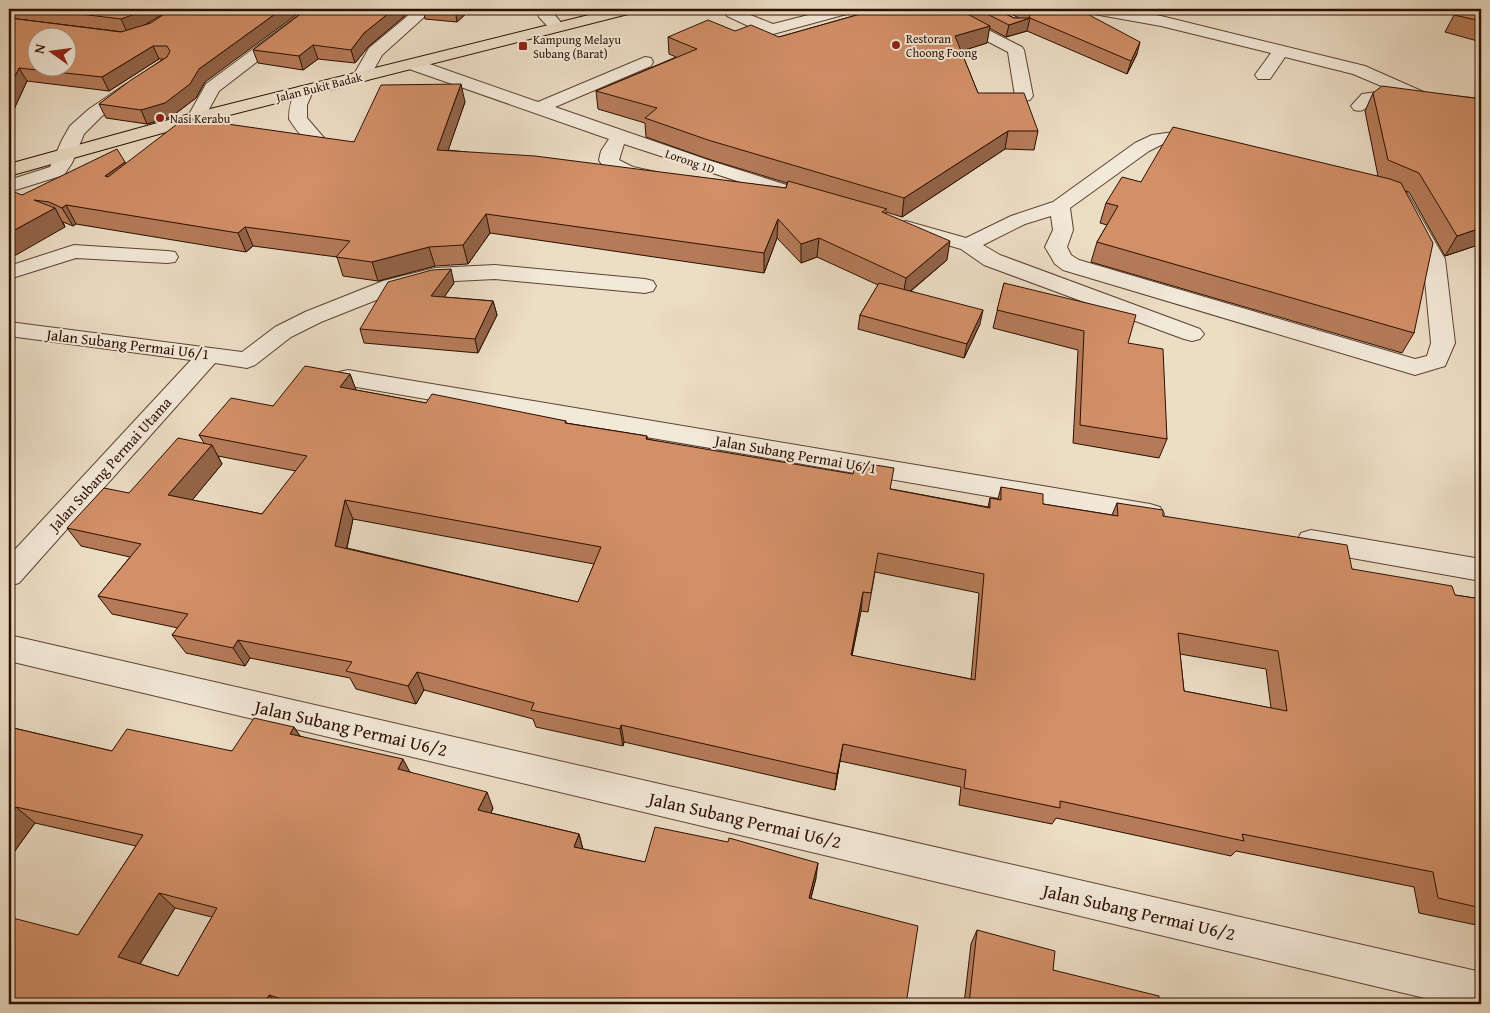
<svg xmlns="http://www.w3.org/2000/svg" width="1490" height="1013" viewBox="0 0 1490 1013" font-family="'Gentium Book Plus',serif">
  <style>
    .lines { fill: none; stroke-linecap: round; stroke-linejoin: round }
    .minor-casing { stroke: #5c4231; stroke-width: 2 }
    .major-casing { stroke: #2c0f00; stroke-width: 2 }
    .minor { fill: #f3e9d9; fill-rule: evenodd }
    .major { fill: #ecddc5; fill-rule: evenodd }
    .wall { fill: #b57b59; stroke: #2c0f00; fill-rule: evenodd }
    .shaded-wall { fill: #936449; stroke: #2c0f00 }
    .building { fill: #d28f68; stroke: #2c0f00; fill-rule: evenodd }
    .poi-dot { fill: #8f2418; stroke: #f3e9d9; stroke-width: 2 }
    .labels { text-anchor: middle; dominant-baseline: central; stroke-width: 4; stroke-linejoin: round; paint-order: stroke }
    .far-poi-label { font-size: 12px; fill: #2c0f00; stroke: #f3e9d9; text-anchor: start }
    .far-street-label { font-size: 12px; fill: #2c0f00; stroke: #f3e9d9 }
    .street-label { font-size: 15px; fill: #2c0f00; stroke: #f3e9d9 }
    .near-street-label { font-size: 18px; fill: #2c0f00; stroke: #f3e9d9 }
  </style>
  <rect width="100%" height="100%" fill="#ecddc5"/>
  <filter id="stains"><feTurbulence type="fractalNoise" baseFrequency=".004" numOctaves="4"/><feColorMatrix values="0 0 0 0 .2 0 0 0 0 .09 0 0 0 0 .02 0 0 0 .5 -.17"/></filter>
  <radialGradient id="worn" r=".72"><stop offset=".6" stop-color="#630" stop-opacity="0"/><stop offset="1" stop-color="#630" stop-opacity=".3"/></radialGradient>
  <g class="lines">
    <g class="minor-casing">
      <g id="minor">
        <path d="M16 9H35L32 12 9 24V13Z"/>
        <path d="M307 9H325L219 91 202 122 196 123 190 122 187 118 206 84Z"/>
        <path d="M416 9H433L382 55 368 80 362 81 356 80 353 76 369 48Z"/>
        <path d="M536 9H552L553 13 565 27 563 30H551L539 17Z"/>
        <path d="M731 9H759L756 12 748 14 773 24 832 9H857L854 12 773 34 757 30 727 16 725 13Z"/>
        <path d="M928 9H947L1022 47 1024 50 1033 96 1030 100 1024 101 1018 100 1015 96 1008 52 931 12Z"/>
        <path d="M1086 9H1119L1161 16 1365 66 1426 93 1481 99V109L1415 101C1402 104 1387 96 1375 102 1365 106 1366 113 1354 110L1351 106 1362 94 1391 90 1353 74 1285 57 1270 79H1258L1255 75 1271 53 1161 26 1094 14 1089 12Z"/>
        <path d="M645 57 651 58 653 62 651 66 555 107 711 161 809 192 812 196 809 200 802 202 795 200 624 144 619 160 633 167 656 172 659 176 656 180C641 184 606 175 599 160L601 151 609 139 409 69 407 65 409 61H421L538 102Z"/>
        <path d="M132 83 138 84 141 88 138 92 102 116 84 134 72 163 64 175 9 192V180L50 167 62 140 70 126 89 109 126 84Z"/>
        <path d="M304 86 310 87 313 91 307 105V118L325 139 323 143C307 147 297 131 289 119 289 107 291 98 298 87Z"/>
        <path d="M1174 132 1186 133 1374 180 1407 193 1445 259 1455 343 1445 366 1415 375 1063 270 1055 264 1045 247 1053 230 1051 216 1025 224 983 245 1000 255 1200 329 1204 334 1200 339 1192 341 1184 339 984 265 961 249 899 231 896 227 899 223 906 221 966 238 1011 216 1053 202 1135 143 1152 135ZM1163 144 1186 145 1360 188 1392 201 1423 259 1431 343 1427 356 1415 359 1079 260 1071 255 1067 247 1073 230 1070 208 1149 151Z"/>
        <path d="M74 245 167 251 175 252 178 257 175 262 167 263 76 258 9 279V266Z"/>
        <path d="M495 265 645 279 653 281 656 286 653 291 645 293 495 279 435 282 399 291 321 322 291 337 255 365 247 368 215 363 19 583 9 586V556L191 360 9 336V322L242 352 275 327 305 312 383 281 435 268Z"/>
        <path d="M348 370 1150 504 1160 507 1164 514 1160 521 1150 524 339 384 336 378 339 372Z"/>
        <path d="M1311 530 1481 559V581L1301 549 1297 541 1301 533Z"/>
        <path d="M9 635 1481 972V1004H1450L9 661Z"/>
      </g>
    </g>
    <g class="major-casing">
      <path id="major" d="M613 9H639L636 12 202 122 9 176V164L190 114Z"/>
    </g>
    <use href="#minor" class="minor"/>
    <use href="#major" class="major"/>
  </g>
  <g class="wall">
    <path d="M9 9H171L145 25 205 82 196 98 171 117 147 124 106 118 99 104 163 59H159L109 91 27 81 9 120V18L121 32H123L9 18Z"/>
    <path d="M307 9H413L368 47 355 63 318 59 303 70 258 63 253 50Z"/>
    <path d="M423 9H471L457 22 425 19Z"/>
    <path d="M878 9H995L1014 18H1019L1001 9H1078L1137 54 1127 74 1027 31 1006 37 989 28 987 43 961 51 978 93 1038 131 1034 150 1005 149 902 217 886 212V214L947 260 911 291 980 324 964 358 858 329 860 315 878 285 817 257 801 263 777 238 764 273 490 233 468 264 435 266 378 281 343 276 337 257 253 246 246 252 76 224 73 226 63 222 65 227 22 195 126 164 354 142 465 102 448 150 786 188 787 183 708 159 646 137 645 123 598 109 596 91 676 57 669 54 668 37 735 31 779 37Z"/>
    <path d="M1481 9V42L1445 32 1454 15Z"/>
    <path d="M1373 93 1481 99V244L1445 256 1409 192 1405 191 1414 333 1402 353 1091 262 1097 242 1107 225 1100 223 1106 203 1141 182 1378 176 1365 111Z"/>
    <path d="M454 283 444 297 493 301 497 315 478 353 364 343 360 329Z"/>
    <path d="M1004 283 1128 343 1167 439 1159 458 1073 443 1078 350 993 328Z"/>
    <path d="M350 374 356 390 426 403 566 421V423L647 436V439L891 489 988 507 990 498 998 499 1001 487 1043 504 1112 515 1117 503 1352 569 1455 595 1481 599V926L1419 913 1414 887 1236 851 1231 856 1056 818 1052 824 959 805 961 787 840 761 835 790 624 742 623 746 536 727 533 719 424 690 416 704 356 689 350 678 250 658 245 666 186 653 172 635 178 628 112 614 98 596 130 557 81 546 67 528 129 493 204 443 199 435 273 406ZM218 456 228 458 296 471 262 514 192 500 222 464ZM353 519 594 564 578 602 347 548ZM875 572 979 593 971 679 852 656 861 611 868 612ZM1180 654 1266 669 1271 708 1184 691Z"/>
    <path d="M9 727 112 751H232L294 727 300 736 410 772 493 808 491 813 579 834 583 849 645 862 816 878 811 898 906 1004H9L78 935 136 846 35 823 9 859ZM175 908 212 917 178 976 140 964Z"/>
    <path d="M977 930 1053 970 1159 1004H964L971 944Z"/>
  </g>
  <g class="shaded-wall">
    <path d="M145 9H171L143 26 127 32 121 19Z"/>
    <path d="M282 9H304L205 82 196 98 171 117 147 124 141 110 199 69Z"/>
    <path d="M394 9H413L368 47 355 63 351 50 364 33Z"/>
    <path d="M455 9H471L457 22Z"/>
    <path d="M1030 18 1027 31 1006 37 1009 25Z"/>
    <path d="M990 26 987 43 952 54 955 36Z"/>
    <path d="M1140 42 1137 54 1127 74 1131 61Z"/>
    <path d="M313 45 318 59 303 70 299 56Z"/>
    <path d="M153 46 159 59 109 91 102 77Z"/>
    <path d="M19 68 27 81 9 120V89Z"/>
    <path d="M461 84 465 102 442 168 437 150Z"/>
    <path d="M1008 131 1005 149 902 217 904 198Z"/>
    <path d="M125 162 134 180 115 194 105 176Z"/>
    <path d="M66 205 76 224 73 226 62 208Z"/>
    <path d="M55 208 65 227 9 259V233Z"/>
    <path d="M486 214 490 233 468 264 463 245Z"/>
    <path d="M778 219 777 238 764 273V253Z"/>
    <path d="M245 227 253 246 246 252 238 233Z"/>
    <path d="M1481 228V244L1445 256 1457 236Z"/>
    <path d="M819 238 817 257 801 263V244Z"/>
    <path d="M950 241 947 260 903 297 906 278Z"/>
    <path d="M429 247 435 266 378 281 372 262Z"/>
    <path d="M451 269 454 283 435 310 431 296Z"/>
    <path d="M493 301 497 315 478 353 475 339Z"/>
    <path d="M983 310 980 324 964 358 967 344Z"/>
    <path d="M350 374 357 393 340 387Z"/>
    <path d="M212 445 222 464 180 515 168 495Z"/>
    <path d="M345 500 353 519 343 564 335 546Z"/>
    <path d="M863 592 861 611 848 673 851 655Z"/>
    <path d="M238 640 250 658 245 666 233 648Z"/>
    <path d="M417 672 424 690 416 704 408 686Z"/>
    <path d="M621 725 624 742 623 746 620 729Z"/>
    <path d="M294 727 305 744 290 734Z"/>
    <path d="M843 744 840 761 835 790 837 774Z"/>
    <path d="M403 759 412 776 398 769Z"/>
    <path d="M487 792 493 808 485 826 478 810Z"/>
    <path d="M16 807 35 823 9 859V817Z"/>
    <path d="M579 834 583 850 574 847Z"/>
    <path d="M818 863 816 878 807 913 809 898Z"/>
    <path d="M159 893 175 908 136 970 118 957Z"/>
    <path d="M269 995 279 1004H264Z"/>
  </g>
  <g class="building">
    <path d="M40 9H145L138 13 121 19Z"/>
    <path d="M172 9H282L199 69 190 84 165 103 141 110 99 104 131 80 167 57 170 51 167 46H153L102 77 19 68 9 89V18L121 32 151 23ZM38 38H68V68H38Z"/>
    <path d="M307 9H394L364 33 351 50 313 45 299 56 253 50Z"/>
    <path d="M878 9H958L990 26 955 36 978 93H1024L1038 131H1008L904 198 708 140 645 118 657 108 596 91 697 49 668 37 708 20 735 31 751 25 779 37Z"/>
    <path d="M977 9H995L1014 18H1029L1031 13 1028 9H1078L1140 42 1131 61 1030 18 1009 25Z"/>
    <path d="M1459 9H1481V21L1454 15Z"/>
    <path d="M461 84 437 150 535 156 786 188 788 181 887 209 882 212 950 241 906 278 819 238 801 244 778 219 764 253 486 214 463 245 429 247 372 262 336 257 350 241 245 227 238 233 66 205 62 208 49 202 34 200 55 208 9 233V190L22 195 117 149 125 162 105 176 108 177 185 118 354 142 381 85Z"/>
    <path d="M1382 86 1481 99V228L1457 236 1419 173 1388 160 1373 93Z"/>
    <path d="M1173 127 1390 179 1401 183 1433 243 1414 333 1097 242 1118 206 1106 203 1122 177 1141 182Z"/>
    <path d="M451 269 431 296 493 301 475 339 360 329 388 282 432 270Z"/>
    <path d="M879 283 983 310 967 344 860 315Z"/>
    <path d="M1004 283 1136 315 1128 343 1163 349 1167 439 1080 425 1084 331 997 310Z"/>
    <path d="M305 366 350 374 340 387 426 403 432 394 566 421 565 423 647 436 646 439 853 474 856 462 894 468 890 489 990 508V498L1001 500V487L1043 494V504L1118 516 1117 503 1163 510V516L1347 545 1352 569 1452 586 1455 595 1481 599V908L1438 898 1433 872 1242 834 1244 841 1060 801V808L964 788 966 770 843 744 837 774 621 725 620 729 531 710 534 703 417 672 408 686 346 671 352 662 238 640 233 648 172 635 188 614 98 596 141 544 67 528 104 488 129 493 178 438 212 445 168 495 262 514 307 456 199 435 231 398 273 406ZM345 500 601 547 578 602 335 546ZM878 553 984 574 975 680 851 655 863 592 871 593ZM1178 633 1278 651 1287 711 1184 691Z"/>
    <path d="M254 718 294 727 290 734 403 759 398 769 487 792 478 810 579 834 574 847 645 862 655 827 728 842 729 838 818 863 809 898 918 926 906 1004H298L269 995 264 1004H9V917L78 935 143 835 16 807 9 817V727L112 751 127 729 232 751ZM159 893 217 908 178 976 118 957Z"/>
    <path d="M977 930 1055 951 1053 970 1159 996V1004H969Z"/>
    <path d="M1219 1001 1232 1004H1220Z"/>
  </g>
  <g class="poi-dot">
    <circle cx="896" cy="45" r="5"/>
    <rect x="518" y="41" width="10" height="10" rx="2.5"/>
    <circle cx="160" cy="118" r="5"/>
  </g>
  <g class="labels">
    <g class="far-poi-label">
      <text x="906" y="38">Restoran<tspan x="906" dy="14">Choong Foong</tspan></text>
      <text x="533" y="39">Kampung Melayu<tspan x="533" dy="14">Subang (Barat)</tspan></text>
      <text x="170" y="118">Nasi Kerabu</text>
    </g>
    <g class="far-street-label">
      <text transform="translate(319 87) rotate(-14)">Jalan Bukit Badak</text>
      <text transform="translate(690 161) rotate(19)">Lorong 1D</text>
    </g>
    <g class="street-label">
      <text transform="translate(128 344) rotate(7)">Jalan Subang Permai U6/1</text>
      <text transform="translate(796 454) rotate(10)">Jalan Subang Permai U6/1</text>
      <text transform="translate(110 464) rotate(-48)">Jalan Subang Permai Utama</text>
    </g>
    <g class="near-street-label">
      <text transform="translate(351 728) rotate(13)">Jalan Subang Permai U6/2</text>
      <text transform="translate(745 820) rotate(13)">Jalan Subang Permai U6/2</text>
      <text transform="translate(1139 912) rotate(13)">Jalan Subang Permai U6/2</text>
    </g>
  </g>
  <rect width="1490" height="1013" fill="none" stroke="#ecddc5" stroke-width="30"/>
  <rect x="10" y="10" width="1470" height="993" fill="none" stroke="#2c0f00" stroke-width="2.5"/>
  <rect x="15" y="15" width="1460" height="983" fill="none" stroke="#2c0f00"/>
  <g transform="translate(52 52) rotate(284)"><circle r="24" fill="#f3e9d9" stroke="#a39282"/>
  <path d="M0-4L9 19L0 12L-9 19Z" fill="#8f2418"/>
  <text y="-8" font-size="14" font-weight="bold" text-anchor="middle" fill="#2c0f00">N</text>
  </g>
  <rect width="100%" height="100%" filter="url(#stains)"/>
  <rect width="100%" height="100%" fill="url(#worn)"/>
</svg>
